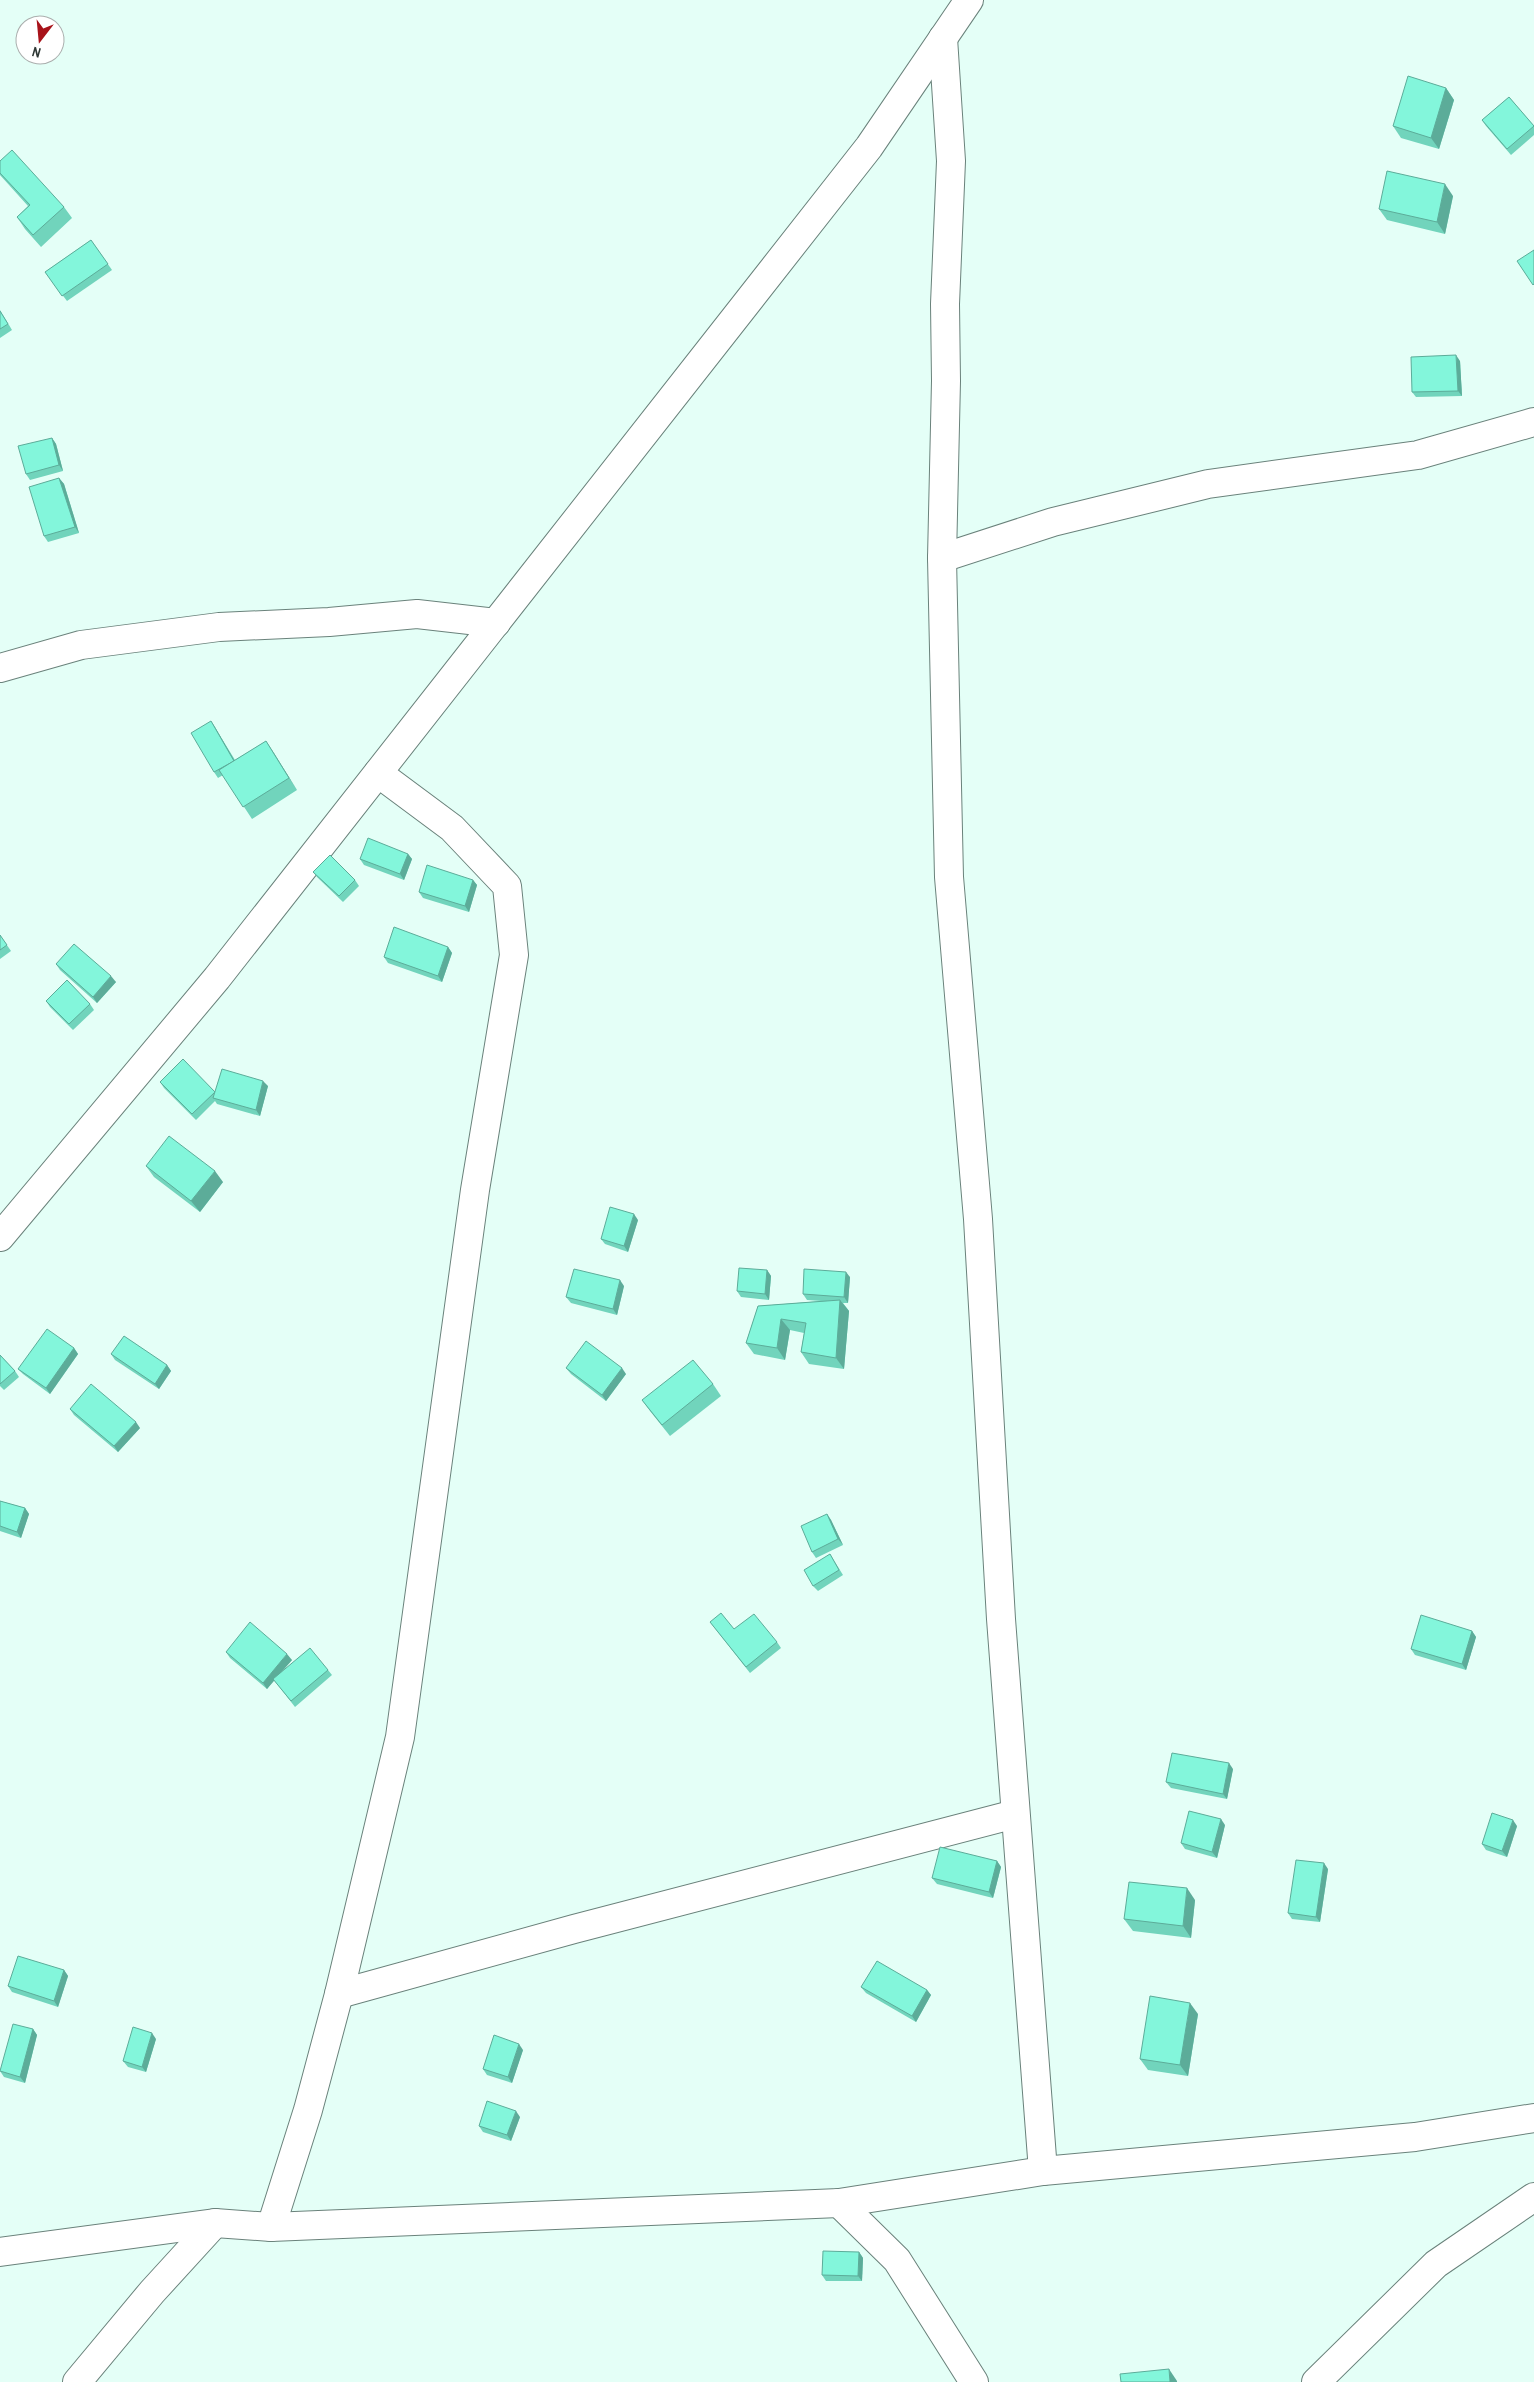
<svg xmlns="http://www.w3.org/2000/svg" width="1534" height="2382" viewBox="0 0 1534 2382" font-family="'Archivo Narrow',sans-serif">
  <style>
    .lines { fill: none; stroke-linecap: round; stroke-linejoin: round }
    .street-casing { stroke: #6a827b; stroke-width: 30 }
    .street { stroke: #fff; stroke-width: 28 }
    .wall { fill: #71d4bc }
    .shaded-wall { fill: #5cac99 }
    .building { fill: #83f6db; stroke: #5cac99 }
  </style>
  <rect width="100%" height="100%" fill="#e4fff7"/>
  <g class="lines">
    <g class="street-casing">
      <g id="street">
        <path d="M943 38 951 161 945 304 946 381 942 558 949 877 978 1219 1001 1619 1043 2171"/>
        <path d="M942 558 1053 522 1208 484 1418 455 1534 422"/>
        <path d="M0 668 81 645 219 627 329 622 417 614 496 623"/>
        <path d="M0 1237 217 978 869 147 969 0"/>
        <path d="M339 1994 574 1929 1015 1814"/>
        <path d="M839 2203 897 2260 974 2382"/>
        <path d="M271 2227 308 2110 339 1994 400 1737 475 1190 514 955 507 886 452 828 378 773"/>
        <path d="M0 2252 215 2223 271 2227 839 2203 1043 2171 1415 2137 1534 2118"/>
        <path d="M77 2382 152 2292 215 2223"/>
        <path d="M1316 2382 1436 2264 1534 2197"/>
      </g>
    </g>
    <use href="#street" class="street"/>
  </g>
  <g class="wall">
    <path d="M1446 88 1454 100 1439 149 1401 138 1393 126Z"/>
    <path d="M1509 97 1534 126V135L1511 155 1486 126 1482 120Z"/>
    <path d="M0 161 64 207 72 218 41 247 25 229 17 217 28 206 0 175Z"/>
    <path d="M1453 196 1445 234 1387 220 1379 209Z"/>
    <path d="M91 240 112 270 67 301 45 272Z"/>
    <path d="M0 310 12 330 0 338Z"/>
    <path d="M1460 361 1462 396 1416 397 1412 392Z"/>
    <path d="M52 438 56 444 63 471 30 480 26 474Z"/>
    <path d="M59 478 64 484 79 533 48 542 44 536Z"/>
    <path d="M211 721 235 760 266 741 297 790 252 819 223 775 218 778 214 772Z"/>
    <path d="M408 854 412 859 404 880 364 865 360 859Z"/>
    <path d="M313 872 355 880 359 886 343 902 317 877Z"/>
    <path d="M473 880 477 885 469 912 423 898 419 892Z"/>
    <path d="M0 935 11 951 0 959Z"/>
    <path d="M448 947 452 953 442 982 388 963 384 957Z"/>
    <path d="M56 964 116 982 97 1003 60 970Z"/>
    <path d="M46 1001 90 1004 94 1010 73 1030 50 1007Z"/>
    <path d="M160 1082 215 1092 268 1086 260 1116 217 1104 215 1101 196 1120 164 1088Z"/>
    <path d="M146 1166 223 1182 200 1212 154 1177Z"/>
    <path d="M638 1220 628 1252 605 1244 601 1239Z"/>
    <path d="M767 1270 771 1276 769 1300 741 1297 737 1291Z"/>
    <path d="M850 1277 848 1303H843L849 1311 844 1369 809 1364 801 1352 804 1333 790 1330 785 1360 754 1354 746 1343 758 1306 821 1301 807 1300 803 1294Z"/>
    <path d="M624 1286 617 1315 571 1303 566 1297Z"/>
    <path d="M74 1348 78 1354 50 1394 23 1374 18 1369Z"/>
    <path d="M111 1354 167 1365 171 1371 159 1389 115 1360Z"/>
    <path d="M0 1355 15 1371 19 1377 4 1390 0 1386Z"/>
    <path d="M566 1368 626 1374 606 1401 571 1374Z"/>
    <path d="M713 1384 721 1396 670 1436 650 1411 642 1400Z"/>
    <path d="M70 1409 140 1428 118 1452 74 1415Z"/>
    <path d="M0 1501 25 1508 29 1514 21 1538 0 1531Z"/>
    <path d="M827 1514 831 1520 843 1545 816 1558 812 1552Z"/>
    <path d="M830 1554 843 1575 818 1591 813 1586Z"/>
    <path d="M710 1622 777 1642 781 1648 750 1673Z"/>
    <path d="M1472 1631 1476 1637 1466 1670 1415 1655 1411 1649Z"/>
    <path d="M226 1652 292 1660 281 1672 328 1670 332 1675 295 1707 274 1680 267 1689 230 1658Z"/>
    <path d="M1233 1769 1227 1799 1171 1788 1166 1782Z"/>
    <path d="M1225 1825 1217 1858 1185 1849 1181 1843Z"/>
    <path d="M1517 1826 1507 1857 1486 1850 1482 1844Z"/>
    <path d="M997 1861 1001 1867 993 1898 937 1884 932 1878Z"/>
    <path d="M1328 1869 1320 1922 1292 1919 1288 1913Z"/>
    <path d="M1195 1900 1191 1938 1133 1931 1124 1919Z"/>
    <path d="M64 1970 68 1976 58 2007 12 1992 8 1986Z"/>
    <path d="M861 1987 927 1990 931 1995 916 2022 866 1993Z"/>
    <path d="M1198 2014 1188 2076 1148 2070 1140 2059Z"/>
    <path d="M33 2029 37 2035 25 2083 4 2077 0 2071Z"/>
    <path d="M156 2039 146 2072 128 2067 123 2061Z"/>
    <path d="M523 2050 512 2083 487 2075 483 2069Z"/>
    <path d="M520 2117 511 2141 483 2132 479 2126Z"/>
    <path d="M859 2252 863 2258 862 2281H826L822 2275Z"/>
  </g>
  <g class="shaded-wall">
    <path d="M1446 88 1454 100 1439 149 1431 138Z"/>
    <path d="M1445 184 1453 196 1445 234 1437 222Z"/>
    <path d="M1456 355 1460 361 1462 396 1458 391Z"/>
    <path d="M52 438 56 444 63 471 59 465Z"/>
    <path d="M59 478 64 484 79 533 75 527Z"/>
    <path d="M211 721 215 727 238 767 234 761Z"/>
    <path d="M266 741 274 753 297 790 289 778Z"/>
    <path d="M408 854 412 859 404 880 400 874Z"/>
    <path d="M473 880 477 885 469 912 465 906Z"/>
    <path d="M448 947 452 953 442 982 438 976Z"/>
    <path d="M111 976 116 982 97 1003 93 997Z"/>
    <path d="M263 1081 268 1086 260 1116 256 1110Z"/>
    <path d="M215 1171 223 1182 200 1212 191 1201Z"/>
    <path d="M634 1214 638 1220 628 1252 624 1246Z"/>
    <path d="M767 1270 771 1276 769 1300 765 1294Z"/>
    <path d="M846 1272 850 1277 848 1303 844 1297Z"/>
    <path d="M620 1280 624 1286 617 1315 613 1309Z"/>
    <path d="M840 1300 849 1311 844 1369 836 1358Z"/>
    <path d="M781 1319 790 1330 785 1360 777 1348Z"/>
    <path d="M74 1348 78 1354 50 1394 46 1388Z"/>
    <path d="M167 1365 171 1371 159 1389 155 1384Z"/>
    <path d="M622 1368 626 1374 606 1401 602 1395Z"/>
    <path d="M136 1422 140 1428 118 1452 114 1446Z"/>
    <path d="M25 1508 29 1514 21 1538 17 1532Z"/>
    <path d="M827 1514 831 1520 843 1545 838 1539Z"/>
    <path d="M1472 1631 1476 1637 1466 1670 1462 1664Z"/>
    <path d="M287 1654 292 1660 267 1689 263 1683Z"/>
    <path d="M1229 1763 1233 1769 1227 1799 1223 1794Z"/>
    <path d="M1221 1819 1225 1825 1217 1858 1212 1852Z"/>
    <path d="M1513 1820 1517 1826 1507 1857 1502 1851Z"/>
    <path d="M997 1861 1001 1867 993 1898 989 1892Z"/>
    <path d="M1324 1863 1328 1869 1320 1922 1316 1917Z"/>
    <path d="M1187 1888 1195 1900 1191 1938 1183 1926Z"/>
    <path d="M64 1970 68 1976 58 2007 54 2001Z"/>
    <path d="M927 1990 931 1995 916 2022 912 2016Z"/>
    <path d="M1190 2003 1198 2014 1188 2076 1180 2065Z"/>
    <path d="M33 2029 37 2035 25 2083 20 2077Z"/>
    <path d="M152 2033 156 2039 146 2072 142 2067Z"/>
    <path d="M519 2044 523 2050 512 2083 508 2077Z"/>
    <path d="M516 2111 520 2117 511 2141 507 2135Z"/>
    <path d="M859 2252 863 2258 862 2281 858 2276Z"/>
    <path d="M1169 2369 1177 2381V2382H1170Z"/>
  </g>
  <g class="building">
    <path d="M1408 76 1446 88 1431 138 1393 126Z"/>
    <path d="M1509 97 1534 126 1507 149 1482 120Z"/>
    <path d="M12 150 64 207 33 235 17 217 30 205 0 173V161Z"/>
    <path d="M1387 171 1445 184 1437 222 1379 209Z"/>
    <path d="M91 240 108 264 62 296 45 272Z"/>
    <path d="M1534 250V284L1533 285 1517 261Z"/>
    <path d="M0 311 8 324 0 329Z"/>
    <path d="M1456 355 1458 391 1412 392 1411 357Z"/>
    <path d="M52 438 59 465 26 474 18 446Z"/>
    <path d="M59 478 75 527 44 536 29 487Z"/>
    <path d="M211 721 234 761 214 772 191 733Z"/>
    <path d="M266 741 289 778 243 807 219 770Z"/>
    <path d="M368 838 408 854 400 874 360 859Z"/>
    <path d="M330 855 355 880 339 896 313 872Z"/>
    <path d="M427 865 473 880 465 906 419 892Z"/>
    <path d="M394 927 448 947 438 976 384 957Z"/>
    <path d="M0 935 7 945 0 950Z"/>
    <path d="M74 944 111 976 93 997 56 964Z"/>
    <path d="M67 980 90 1004 69 1024 46 1001Z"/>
    <path d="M183 1059 215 1092 192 1114 160 1082Z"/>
    <path d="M222 1069 263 1081 256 1110 213 1098Z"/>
    <path d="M169 1136 215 1171 191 1201 146 1166Z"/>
    <path d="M610 1207 634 1214 624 1246 601 1239Z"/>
    <path d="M739 1268 767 1270 765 1294 737 1291Z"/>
    <path d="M574 1269 620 1280 613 1309 566 1297Z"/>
    <path d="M804 1269 846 1272 844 1297 803 1294Z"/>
    <path d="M840 1300 836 1358 801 1352 806 1323 781 1319 777 1348 746 1343 758 1306Z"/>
    <path d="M47 1329 74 1348 46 1388 18 1369Z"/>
    <path d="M124 1336 167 1365 155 1384 111 1354Z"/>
    <path d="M586 1341 622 1368 602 1395 566 1368Z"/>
    <path d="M0 1355 15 1371 0 1384Z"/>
    <path d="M693 1360 713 1384 662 1425 642 1400Z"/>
    <path d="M91 1384 136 1422 114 1446 70 1409Z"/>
    <path d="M0 1501 25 1508 17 1532 0 1526Z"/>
    <path d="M827 1514 838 1539 812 1552 801 1526Z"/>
    <path d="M830 1554 839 1570 813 1586 804 1570Z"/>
    <path d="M721 1613 734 1629 754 1614 777 1642 746 1667 710 1622Z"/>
    <path d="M1421 1615 1472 1631 1462 1664 1411 1649Z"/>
    <path d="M250 1622 287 1654 263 1683 226 1652Z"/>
    <path d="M310 1648 328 1670 291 1701 273 1679Z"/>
    <path d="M1172 1753 1229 1763 1223 1794 1166 1782Z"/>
    <path d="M1189 1811 1221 1819 1212 1852 1181 1843Z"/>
    <path d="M1492 1813 1513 1820 1502 1851 1482 1844Z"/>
    <path d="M940 1847 997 1861 989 1892 932 1878Z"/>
    <path d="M1296 1860 1324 1863 1316 1917 1288 1913Z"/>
    <path d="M1129 1882 1187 1888 1183 1926 1124 1919Z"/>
    <path d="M18 1956 64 1970 54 2001 8 1986Z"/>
    <path d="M877 1961 927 1990 912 2016 861 1987Z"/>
    <path d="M1150 1996 1190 2003 1180 2065 1140 2059Z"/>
    <path d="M13 2024 33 2029 20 2077 0 2071Z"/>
    <path d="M133 2027 152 2033 142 2067 123 2061Z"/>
    <path d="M494 2035 519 2044 508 2077 483 2069Z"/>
    <path d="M487 2101 516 2111 507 2135 479 2126Z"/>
    <path d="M823 2251 859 2252 858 2276 822 2275Z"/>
    <path d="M1169 2369 1170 2382H1121L1120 2374Z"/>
  </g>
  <g transform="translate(40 40) rotate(196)"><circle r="24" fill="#ffffff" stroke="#abafae"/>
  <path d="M0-4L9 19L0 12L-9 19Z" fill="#a8131a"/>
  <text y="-8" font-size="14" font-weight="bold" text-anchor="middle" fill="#2e3835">N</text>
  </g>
</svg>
